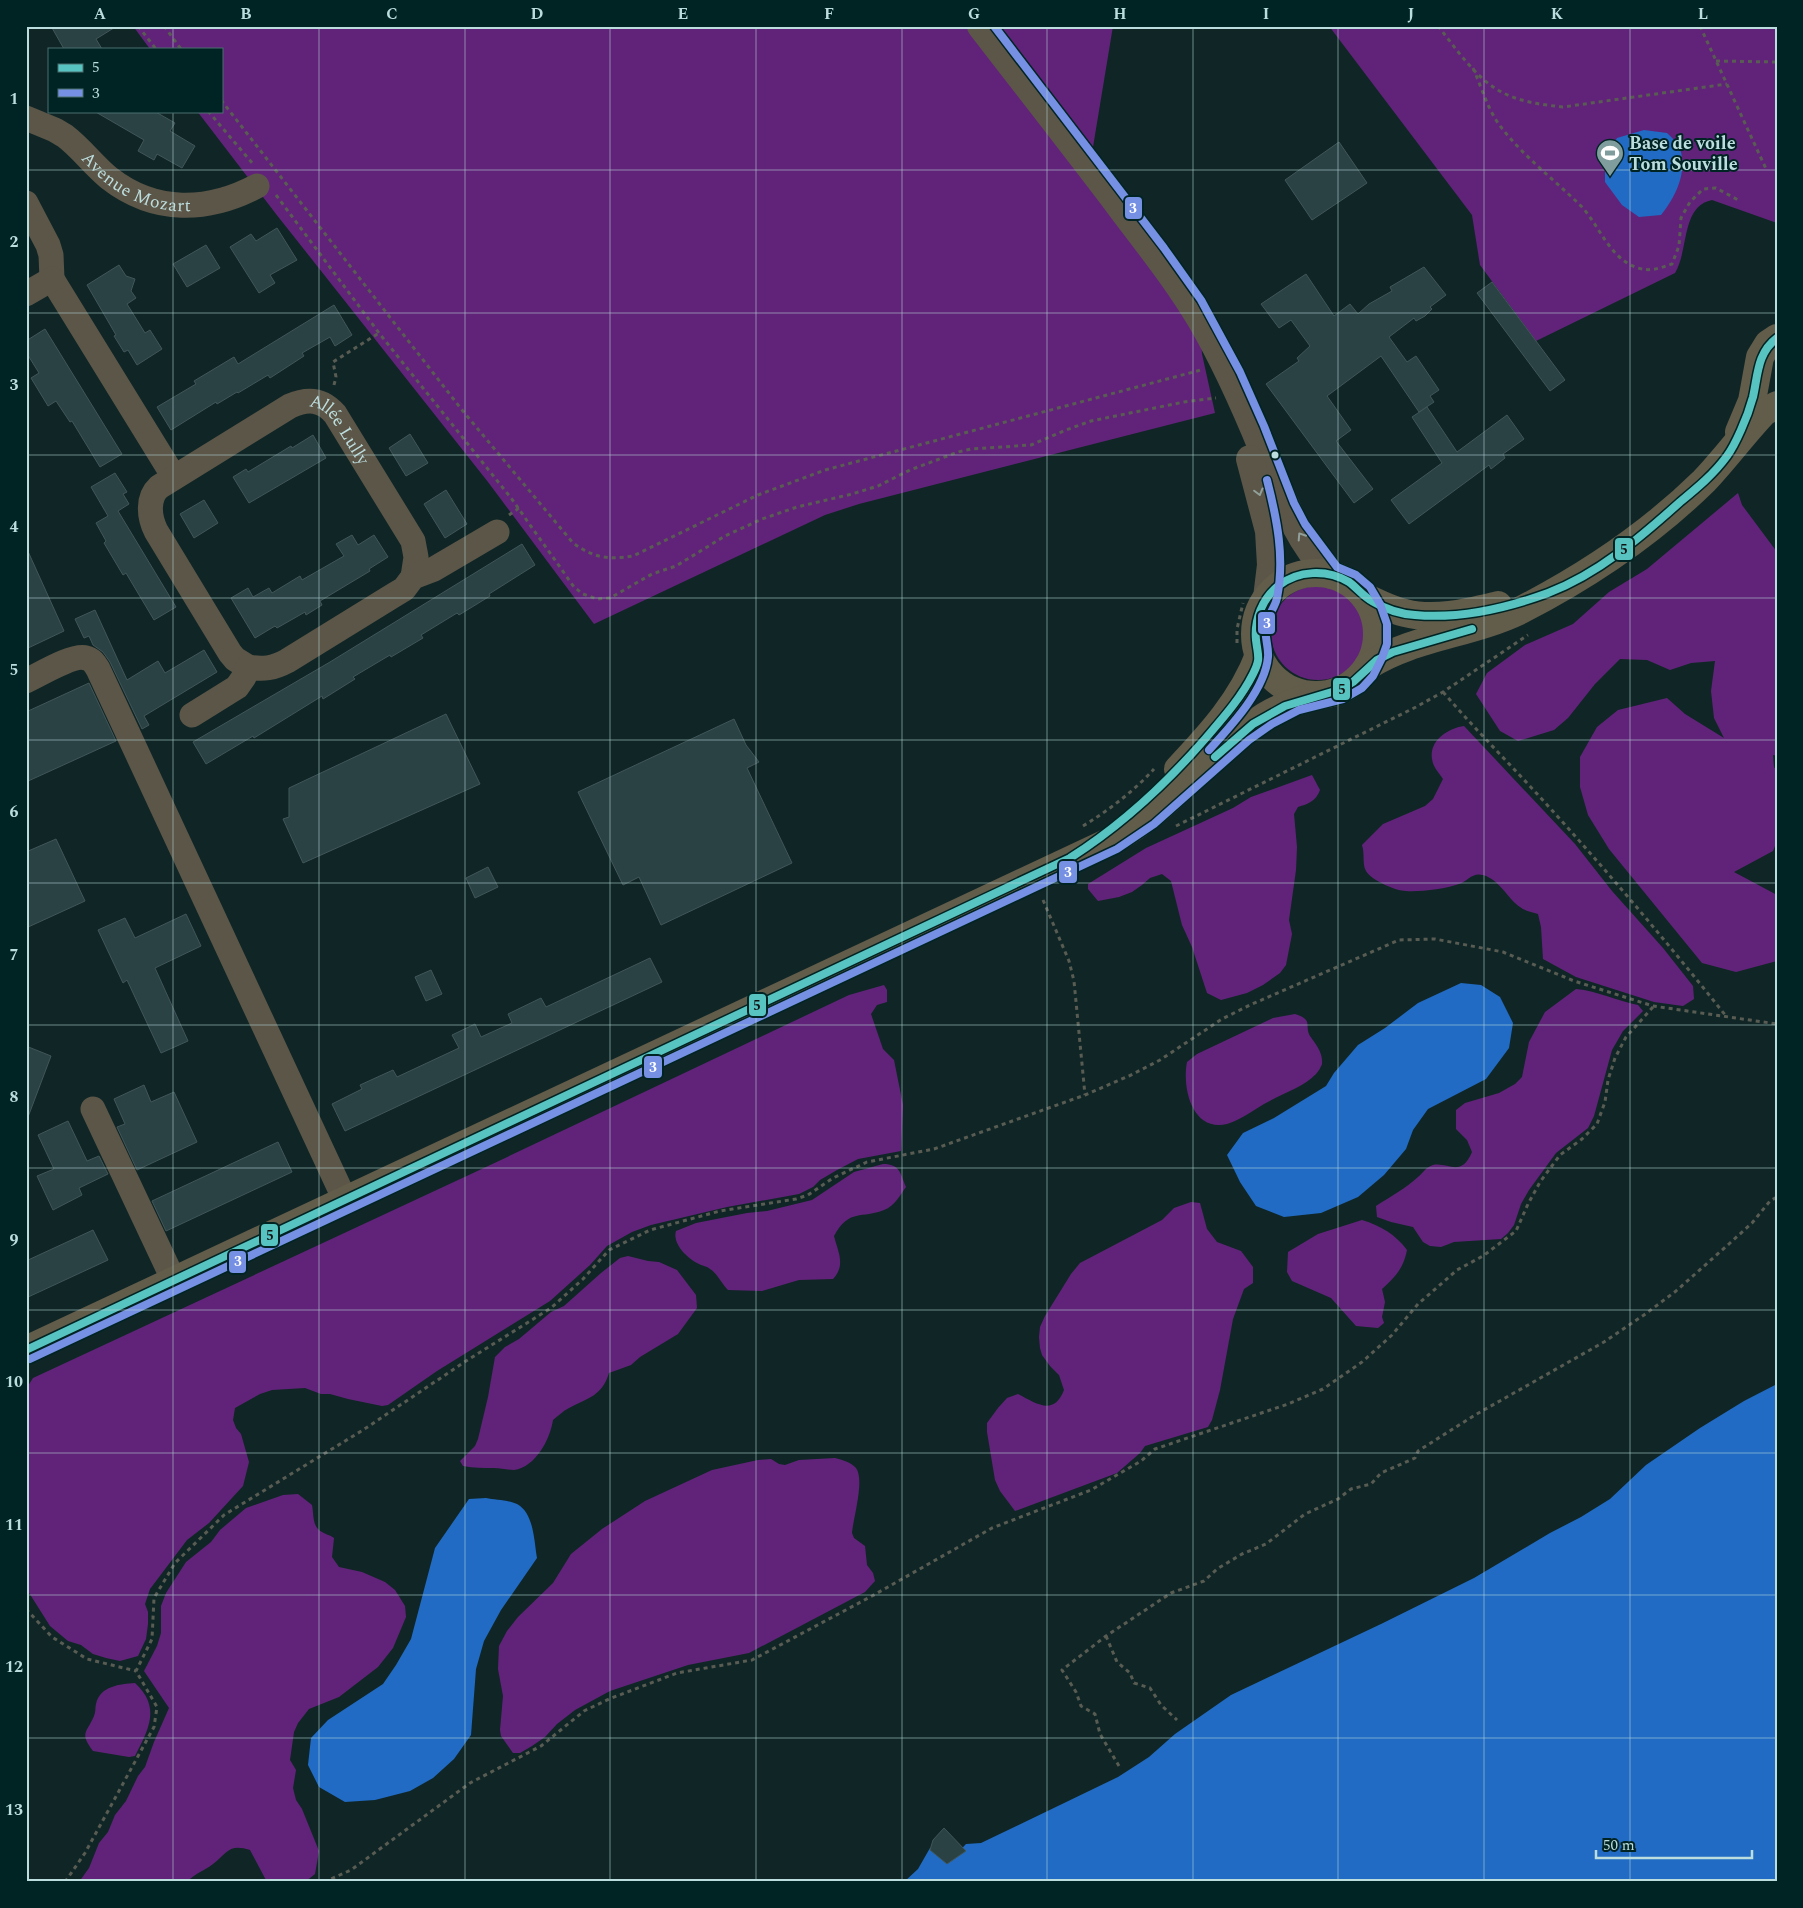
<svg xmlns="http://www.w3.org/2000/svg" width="1803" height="1908" viewBox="0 0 1803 1908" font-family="Spectral,serif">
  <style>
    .green { fill: #612379 }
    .water { fill: #216bc4 }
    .building { fill: #2b4245; stroke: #405659 }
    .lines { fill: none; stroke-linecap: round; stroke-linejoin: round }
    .path { stroke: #595c53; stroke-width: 3; stroke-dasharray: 4 4; stroke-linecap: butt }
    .minor { stroke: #5c5648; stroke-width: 25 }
    .tertiary { stroke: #5c5648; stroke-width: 28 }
    .primary { stroke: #625c4a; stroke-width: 28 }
    .bus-1-casing { stroke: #002424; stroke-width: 11 }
    .bus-2-casing { stroke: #002424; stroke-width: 11 }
    .bus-1 { stroke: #57c4c1; stroke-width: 8 }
    .bus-2 { stroke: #7690e3; stroke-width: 8 }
    .oneway { stroke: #91a09a }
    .grid { fill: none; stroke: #bcdddd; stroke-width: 1; stroke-opacity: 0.55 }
    .bus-dot { fill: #bcdddd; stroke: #002424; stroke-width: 2 }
    .labels { text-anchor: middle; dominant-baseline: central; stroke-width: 4; stroke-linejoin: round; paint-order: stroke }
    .poi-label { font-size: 18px; font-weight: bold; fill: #bcdddd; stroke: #002424; text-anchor: start }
    .street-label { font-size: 18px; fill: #bcdddd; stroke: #002424 }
    .line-badge { stroke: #002424; stroke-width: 2 }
    .badge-label { font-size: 14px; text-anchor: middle; font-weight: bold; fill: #fff }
    .pale-badge-label { font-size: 14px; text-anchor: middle; font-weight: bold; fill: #111 }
    .neatline { fill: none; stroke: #bcdddd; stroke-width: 2 }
    .grid-label { font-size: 16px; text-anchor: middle; font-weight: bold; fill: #bcdddd }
  </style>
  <rect width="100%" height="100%" fill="#102626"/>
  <g class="green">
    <path d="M133 26H1113L1093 147 1197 288 1202 354 1215 413 859 504 825 515 594 624 488 482 276 214 197 111H221V49H150Z"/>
    <path d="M1329 26H1777V223L1712 200C1681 206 1689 250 1675 273L1536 341 1480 265 1472 215Z"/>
    <path d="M1738 493 1742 505 1777 552V756L1773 755 1774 767 1777 772V841L1773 851 1734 872 1777 895V961L1736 972 1702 963 1609 849 1588 815 1580 787V757L1597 727 1618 710 1667 698 1685 714 1724 738 1714 718 1711 691 1715 661 1691 663 1670 670 1647 660 1620 659 1595 684 1568 718 1554 730 1518 741 1500 731 1476 694 1487 673 1525 645 1573 624 1609 592 1647 569Z"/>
    <circle cx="1318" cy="633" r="47"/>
    <path d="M1464 726 1575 844 1612 891 1663 948 1693 986 1694 999 1683 1006 1654 1002 1576 977 1543 959 1541 927 1538 914C1532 912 1525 911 1520 907 1507 898 1500 880 1483 875 1472 872 1468 881 1459 884 1445 889 1420 892 1406 891 1396 891 1371 880 1366 871 1362 864 1365 854 1362 845L1383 824 1425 806 1433 799 1443 779C1439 773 1433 767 1432 759 1429 740 1449 728 1464 726Z"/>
    <path d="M1312 775 1320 790C1316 801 1308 804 1298 807L1294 814 1297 847 1296 870 1289 920 1292 934 1286 965 1280 973 1263 985 1247 993 1221 1000 1207 993 1192 947 1182 925 1171 881 1162 874 1150 878 1142 885 1132 892 1119 897 1098 901 1088 889V884L1146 848 1233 808 1251 797Z"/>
    <path d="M884 985 887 990V1002L877 1005 871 1014 883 1049 894 1060 903 1105 901 1151 858 1159 837 1170 820 1180 813 1187 799 1194 727 1207 651 1225 632 1232 607 1246 590 1265 550 1301 437 1371 388 1405 382 1406 348 1399 330 1394H321L305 1388 272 1390 260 1394 235 1408 233 1420 236 1428 241 1434 249 1462 243 1486 209 1523 187 1540 150 1589 145 1604 148 1612V1624L146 1639 138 1656 120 1661 106 1658 93 1654 81 1645 68 1641 50 1626 26 1588V1389L33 1378 486 1167 849 995Z"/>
    <path d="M1576 989C1598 991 1617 1001 1638 1005L1643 1011 1623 1031 1612 1050 1594 1116 1588 1128 1556 1153 1529 1190 1521 1204 1514 1225 1508 1233 1501 1239 1454 1242 1441 1247 1430 1246 1423 1242 1413 1227 1391 1222 1377 1217 1376 1206C1390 1197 1406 1188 1418 1177 1423 1173 1426 1167 1433 1165 1449 1162 1461 1178 1472 1152L1467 1140 1456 1129V1110L1465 1103 1499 1093 1515 1084 1522 1077 1529 1042 1545 1012Z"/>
    <path d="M1295 1014C1314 1020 1304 1025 1310 1036 1316 1045 1323 1052 1322 1064 1321 1067 1318 1072 1316 1074 1304 1087 1279 1095 1264 1104 1254 1110 1238 1121 1227 1124 1192 1132 1182 1088 1187 1062L1197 1054 1273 1018Z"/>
    <path d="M883 1164C900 1164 900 1173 906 1187 900 1195 895 1206 884 1210 862 1219 849 1208 834 1236 838 1252 846 1265 833 1279L799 1280 762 1291 728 1290C722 1284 717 1273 710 1269 707 1266 703 1266 699 1264 688 1259 672 1244 676 1231L696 1223 747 1213 767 1211 812 1200 854 1172Z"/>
    <path d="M1191 1202 1200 1203 1207 1229 1217 1242 1241 1251 1253 1267V1283L1244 1289 1233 1319 1220 1390 1212 1420 1208 1427 1145 1446 1140 1453 1117 1473 1015 1511 1000 1491 995 1480 987 1432V1423L998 1408 1007 1398 1018 1394C1037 1404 1054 1416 1064 1390L1059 1375 1050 1366 1042 1355 1040 1348 1039 1337 1040 1327 1045 1316 1071 1274 1080 1263 1162 1220 1174 1208Z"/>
    <path d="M1362 1220C1381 1226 1395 1234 1407 1250 1403 1269 1396 1276 1382 1289L1385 1302 1382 1317 1384 1323 1378 1328 1356 1326 1331 1298 1292 1281 1287 1272 1288 1252 1318 1234Z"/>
    <path d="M628 1256 648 1261 659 1262 677 1270 696 1295 697 1308 678 1334 640 1357 631 1365 609 1373C602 1396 588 1398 569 1408 563 1411 558 1416 553 1420 550 1439 536 1467 514 1470 508 1470 501 1468 494 1468 483 1468 474 1468 463 1466L460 1461 475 1446 478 1439 488 1397 495 1357 505 1347 519 1339 551 1312 564 1306 601 1273 620 1258Z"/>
    <path d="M835 1458C842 1460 851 1462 856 1468 865 1480 853 1519 852 1533L854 1538 865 1546 867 1565 873 1573 875 1581 865 1592 749 1653 688 1665 610 1691 575 1710 557 1724 545 1737 532 1746 520 1753H513L501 1736 500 1730 503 1696 498 1669 499 1646 507 1631 518 1617 553 1583 571 1554 602 1529 645 1501 712 1470 758 1460 771 1459 779 1464 785 1465 799 1460Z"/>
    <path d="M298 1494 312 1505C314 1515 312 1527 322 1532 327 1535 330 1535 334 1538L332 1557 339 1567 362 1572 385 1582 395 1590 405 1606 406 1617 393 1648 378 1667 339 1697 309 1709 298 1723 294 1732 290 1760 296 1770 293 1788 296 1800 302 1809 319 1851 315 1874 305 1882H267L250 1850C229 1843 227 1853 213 1864 204 1871 195 1873 187 1882H79L89 1868 99 1843 108 1832 115 1815 126 1801 138 1776 145 1767 154 1742 169 1708 144 1671 157 1646 161 1633V1606L166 1593 186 1562 211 1542 220 1530 246 1508 283 1495Z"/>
    <path d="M135 1683C161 1707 149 1729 135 1756L129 1757 93 1751C79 1732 87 1733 94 1716 96 1711 95 1708 96 1704 100 1686 120 1684 135 1683Z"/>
  </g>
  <g class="water">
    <path d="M1644 130 1667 133C1671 137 1678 143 1680 149 1688 172 1675 198 1661 215L1639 217 1622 205 1605 182V160L1617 138Z"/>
    <path d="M1461 983 1481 985 1500 997 1513 1023 1509 1048 1486 1079 1428 1109 1413 1130 1406 1149 1384 1175 1358 1197 1321 1213 1284 1217 1256 1206 1240 1182 1227 1155 1243 1133 1274 1118 1326 1086 1334 1073 1358 1045 1385 1028 1418 1003Z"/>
    <path d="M1777 1384V1882H904L918 1869 930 1848 949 1862 966 1844 981 1843 1118 1777 1149 1757 1175 1734 1231 1695 1381 1624 1474 1578 1550 1533 1581 1517 1610 1499 1646 1465 1700 1428 1744 1401Z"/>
    <path d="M486 1498C495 1500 509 1500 517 1504 534 1513 534 1541 537 1558L501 1610 484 1641 476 1669 471 1735 454 1759 433 1778 410 1791 375 1800 345 1802 319 1787 308 1765 311 1738 328 1720 383 1684 396 1665 411 1639 435 1548 469 1499Z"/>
  </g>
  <g class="building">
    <path d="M51 26H117L96 39 102 49H64Z"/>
    <path d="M94 111H154L175 123 170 131 195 146 182 168 157 154 154 160 138 151 144 140Z"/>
    <path d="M1339 142 1367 183 1312 220 1285 180Z"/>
    <path d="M277 228 297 260 270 275 275 283 259 293 230 247 251 234 256 241Z"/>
    <path d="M206 245 220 268 187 287 173 264Z"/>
    <path d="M119 265 126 276 135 279 131 291 136 298 127 304 145 333 150 330 162 349 137 365 128 350 124 352 114 336 116 335 87 285Z"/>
    <path d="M1424 267 1446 295 1430 307 1432 309 1425 316 1416 321 1414 318 1389 337 1407 362 1416 356 1439 390 1430 396 1434 402 1419 412 1381 356 1327 396 1351 430 1336 441 1373 489 1354 503 1266 384 1299 361 1297 358 1310 346 1291 320 1279 328 1261 304 1306 274 1334 316 1350 304 1358 314 1369 304 1392 291 1390 287Z"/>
    <path d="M1492 282 1565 380 1550 391 1477 293Z"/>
    <path d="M334 305 352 335 335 346 330 337 302 353 304 356 270 378 268 375 238 393 237 392 217 404 216 402 171 430 157 407 196 384 194 381 234 357 238 364Z"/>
    <path d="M45 329 122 454 100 467 72 421 70 422 56 401 48 406 31 378 39 373 26 352V341Z"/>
    <path d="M1427 407 1457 452 1507 415 1524 439 1503 454 1505 458 1491 469 1489 465 1409 524 1391 500 1442 463 1412 417Z"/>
    <path d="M410 434 428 463 406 476 389 448Z"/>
    <path d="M313 435 326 458 249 503 233 477 246 469 248 472 291 446 292 448Z"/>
    <path d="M115 473 127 492 123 494 129 504 118 511 176 607 154 620 126 573 123 575 104 543 106 541 96 523 108 516 91 487Z"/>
    <path d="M446 490 467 524 445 538 424 504Z"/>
    <path d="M204 500 218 523 194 538 180 514Z"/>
    <path d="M352 535 358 545 374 535 388 557 369 569 370 571 320 601 322 605 306 615 305 612 277 628 275 626 255 638 231 598 248 588 253 597 269 588 272 593 300 576 302 580 344 556 336 544Z"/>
    <path d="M522 544 535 565 489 594 490 596 459 615 457 613 421 635 423 638 391 657 390 655 353 677 355 679 323 699 322 696 254 738 253 736 206 764 193 742 330 662Z"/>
    <path d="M26 547 64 631 26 649Z"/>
    <path d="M95 610 127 680 158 661 165 673 204 650 217 672 144 716 149 725 142 729 110 662 103 652 93 645 89 636 84 638 75 619Z"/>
    <path d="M89 683 116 741 26 782V712Z"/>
    <path d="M446 714 480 784 303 863 283 819 289 817V788Z"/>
    <path d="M734 719 746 745 759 762 747 768 792 863 661 925 639 877 623 885 578 792Z"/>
    <path d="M56 839 85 901 26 928V852Z"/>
    <path d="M488 867 498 887 475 898 466 878Z"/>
    <path d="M186 914 201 946 155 968 188 1041 161 1053 127 980 123 983 98 930 125 918 135 938Z"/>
    <path d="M650 958 662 982 345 1131 332 1104 362 1089 360 1085 393 1070 397 1077 459 1048 452 1035 475 1024 481 1037 512 1023 508 1014 541 998 546 1007Z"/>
    <path d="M431 970 442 994 426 1001 415 977Z"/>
    <path d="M26 1046 51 1056 28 1117H26Z"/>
    <path d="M144 1085 151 1102 174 1092 197 1142 137 1170 117 1127 125 1124 114 1099Z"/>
    <path d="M68 1121 87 1161 99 1156 108 1174 79 1188 82 1195 53 1210 37 1176 54 1169 38 1135Z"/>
    <path d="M278 1142 292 1172 166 1231 152 1201Z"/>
    <path d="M93 1230 108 1260 26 1298V1261Z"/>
    <path d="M944 1828 966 1851 947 1864 930 1850 933 1840Z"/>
  </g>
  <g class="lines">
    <g class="path">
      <path d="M138 26 156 49"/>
      <path d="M164 26 181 49"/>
      <path d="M1438 26C1458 51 1479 84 1510 96 1527 103 1545 105 1563 107L1727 84"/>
      <path d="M1700 26 1767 171"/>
      <path d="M1716 61 1777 62"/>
      <path d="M1473 68C1481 86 1487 107 1498 123 1522 156 1554 179 1582 207 1600 227 1610 259 1638 268 1650 272 1660 268 1672 264L1679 246 1681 218 1690 202 1703 189 1716 188 1740 201"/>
      <path d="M221 100 462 410 573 543C594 558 608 560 633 556L758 495 825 470 1201 370"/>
      <path d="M208 111 253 164"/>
      <path d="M276 195 379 333 511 498 574 587 583 594 597 599 610 598 652 574 676 566 725 536 762 519 797 507 852 494 878 486 910 470 958 452 971 449 1031 445 1066 430 1091 421 1184 402 1216 398"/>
      <path d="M334 385 336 377 333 362 379 333"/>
      <path d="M509 515 519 508"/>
      <path d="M1237 643V629L1243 603"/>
      <path d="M1443 692C1474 728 1507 761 1539 796 1604 867 1666 941 1726 1016"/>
      <path d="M1083 826C1109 810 1134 791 1154 769"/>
      <path d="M1176 826 1416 707 1443 692 1528 635"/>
      <path d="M1043 900 1069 961 1074 981 1085 1095"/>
      <path d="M26 1609 52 1637 87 1659 136 1671"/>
      <path d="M1106 1636 1117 1662 1130 1673 1134 1683 1150 1688 1161 1705 1177 1720"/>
      <path d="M1119 1766 1100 1734 1095 1714 1081 1706 1076 1692 1062 1670 1106 1636 1171 1593 1204 1581 1217 1569 1242 1554 1266 1544 1305 1514 1338 1499 1351 1489 1371 1484 1381 1473 1415 1458 1418 1451 1475 1415 1604 1342 1644 1315 1676 1291 1730 1243 1752 1223 1770 1201 1777 1197"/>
      <path d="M65 1882 85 1853 154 1727 157 1707 136 1671 152 1639 154 1598 175 1563 224 1515 363 1430 466 1361 551 1308 583 1279 609 1250 650 1230 720 1211 796 1199 808 1195 833 1178 867 1162 934 1149 1085 1095 1131 1075 1160 1060 1222 1019 1250 1005 1399 940 1435 939 1503 952 1574 981 1653 1006 1777 1024"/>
      <path d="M324 1882 351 1870 470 1783 541 1746 584 1711 609 1699 677 1673 752 1660 872 1596 992 1528 1091 1490 1141 1461 1155 1449 1288 1404 1323 1389 1362 1362 1392 1335 1418 1304 1457 1270 1483 1256 1516 1231 1528 1204 1540 1182 1560 1155 1582 1139 1597 1124 1605 1102 1608 1080 1615 1058 1626 1037 1653 1007"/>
    </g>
    <g class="minor">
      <path id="s1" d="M26 118 55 130 65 136C81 148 93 165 109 178 155 214 208 212 257 186"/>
      <path d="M26 203 48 245 51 255 52 279"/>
      <path d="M52 279 174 477"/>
      <path d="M26 294 52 279"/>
      <path id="s2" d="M248 667 235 659 230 653 156 531C149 517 147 498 159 487L290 406C308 398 322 399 335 414L413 541 416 557 413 577"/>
      <path d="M26 681C39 675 73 654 86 658 92 659 95 664 98 669L345 1200"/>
      <path d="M192 715 237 687 244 677 248 667C263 670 274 668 287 661L394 595 404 589 413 577 434 569 497 532"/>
      <path d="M93 1109 174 1281"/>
    </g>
    <g class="tertiary">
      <path d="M981 26C1028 87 1076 148 1122 209 1149 245 1178 281 1201 320 1225 361 1245 406 1263 450 1281 494 1296 540 1331 575"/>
      <path d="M1250 459 1269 531 1271 565 1267 598"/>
    </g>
    <g class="primary">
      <path d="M1739 432 1752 401 1760 357 1768 344 1777 338"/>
      <circle cx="1316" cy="634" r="61"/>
      <path d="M1365 597C1378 603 1391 610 1405 613 1435 621 1469 612 1498 605"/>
      <path d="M1368 666C1413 637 1472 634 1521 610 1587 576 1651 533 1704 481 1725 459 1743 434 1764 412L1777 405"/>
      <path d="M1178 769C1211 734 1242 700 1259 655"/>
      <path d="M26 1350 1113 840C1171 809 1210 751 1265 716 1281 706 1298 701 1315 695"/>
    </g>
    <g class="bus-1-casing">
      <g id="bus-1">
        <path d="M1215 757 1253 724 1285 706 1342 689 1353 682 1377 660 1393 652 1472 629"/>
        <path d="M26 1350 1070 858C1122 825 1165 785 1205 739 1223 718 1241 698 1253 674 1261 658 1258 657 1256 640 1254 620 1262 599 1278 586 1298 570 1327 569 1349 582 1357 588 1363 596 1372 601 1385 609 1400 614 1415 615 1459 619 1507 608 1548 593 1598 574 1641 537 1680 502 1697 488 1714 474 1727 456 1733 448 1737 439 1741 430 1746 419 1750 408 1753 397 1758 375 1757 353 1777 338"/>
      </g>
    </g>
    <g class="bus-2-casing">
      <g id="bus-2">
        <path d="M1209 750C1231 726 1265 690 1268 657 1269 647 1264 636 1266 626 1267 616 1275 608 1277 598 1285 558 1277 519 1267 480"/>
        <path d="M30 1359 1117 849 1154 824 1249 740 1272 724 1299 710 1343 699 1362 688 1373 676 1382 658 1387 644V624L1380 604 1370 587 1356 575 1337 567 1305 524 1294 503 1264 426 1240 372 1201 300 1164 248 994 26"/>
      </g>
    </g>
    <use href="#bus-1" class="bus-1"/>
    <use href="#bus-2" class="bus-2"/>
  </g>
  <defs><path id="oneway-chevron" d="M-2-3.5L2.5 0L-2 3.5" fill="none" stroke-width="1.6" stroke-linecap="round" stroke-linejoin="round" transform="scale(1.25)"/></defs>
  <g class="oneway">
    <use href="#oneway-chevron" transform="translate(1259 492) rotate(75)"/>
    <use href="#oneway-chevron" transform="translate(1301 536) rotate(-123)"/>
  </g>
  <path class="grid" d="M173 26V49M319 26V1882M465 26V1882M610 26V1882M756 26V1882M902 26V1882M1047 26V1882M1193 26V1882M1338 26V1882M1484 26V1882M1630 26V1882M173 111V1882M26 170H1777M26 313H1777M26 455H1777M26 598H1777M26 740H1777M26 883H1777M26 1025H1777M26 1168H1777M26 1310H1777M26 1453H1777M26 1595H1777M26 1738H1777"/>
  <defs>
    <g id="stadium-pin" transform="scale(1.4375)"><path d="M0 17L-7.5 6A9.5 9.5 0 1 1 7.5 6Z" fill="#809d9d" stroke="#002424"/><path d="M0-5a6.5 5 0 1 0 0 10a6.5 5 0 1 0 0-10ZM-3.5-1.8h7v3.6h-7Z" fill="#fff"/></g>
  </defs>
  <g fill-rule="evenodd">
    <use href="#stadium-pin" x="1610" y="153"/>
  </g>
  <circle class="bus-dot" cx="1275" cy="455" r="4.5"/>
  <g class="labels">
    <g class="poi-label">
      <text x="1629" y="143">Base de voile<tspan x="1629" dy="21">Tom Souville</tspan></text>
    </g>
    <g class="street-label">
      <text stroke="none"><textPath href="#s1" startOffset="131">Avenue Mozart</textPath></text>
      <text stroke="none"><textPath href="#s2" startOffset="431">Allée Lully</textPath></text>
    </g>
  </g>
  <g class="line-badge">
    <rect x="1124" y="196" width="19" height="24" rx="5" fill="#7690e3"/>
    <rect x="1614" y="537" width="20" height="24" rx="5" fill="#57c4c1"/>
    <rect x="1257" y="611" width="19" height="24" rx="5" fill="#7690e3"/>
    <rect x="1332" y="677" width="19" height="24" rx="5" fill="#57c4c1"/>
    <rect x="1058" y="860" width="20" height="24" rx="5" fill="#7690e3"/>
    <rect x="748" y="993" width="19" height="24" rx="5" fill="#57c4c1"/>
    <rect x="643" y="1055" width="20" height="24" rx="5" fill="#7690e3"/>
    <rect x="260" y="1223" width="19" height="24" rx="5" fill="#57c4c1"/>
    <rect x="228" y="1250" width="19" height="24" rx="5" fill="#7690e3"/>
  </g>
  <g class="badge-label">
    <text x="1133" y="213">3</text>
    <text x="1267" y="628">3</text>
    <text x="1068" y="877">3</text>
    <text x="653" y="1072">3</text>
    <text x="238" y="1266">3</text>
  </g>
  <g class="pale-badge-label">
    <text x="1624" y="554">5</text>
    <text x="1342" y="694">5</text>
    <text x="757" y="1010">5</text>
    <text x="270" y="1240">5</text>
  </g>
  <rect width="1803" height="1908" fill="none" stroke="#002424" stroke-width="55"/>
  <rect x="48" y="48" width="175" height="65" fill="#002424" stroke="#4b6e6e"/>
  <rect x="58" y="64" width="25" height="8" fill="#57c4c1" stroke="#4b6e6e"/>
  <text x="92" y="72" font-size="15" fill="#bcdddd">5</text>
  <rect x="58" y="89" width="25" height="8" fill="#7690e3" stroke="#4b6e6e"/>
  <text x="92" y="98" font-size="15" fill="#bcdddd">3</text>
  <path d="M1596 1850v8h156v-8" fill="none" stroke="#bcdddd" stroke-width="2.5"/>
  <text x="1603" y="1850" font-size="15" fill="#bcdddd" stroke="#002424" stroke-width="4" paint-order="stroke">50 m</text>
  <rect x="28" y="28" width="1748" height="1852" class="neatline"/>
  <g class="grid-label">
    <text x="100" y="19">A</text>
    <text x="246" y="19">B</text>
    <text x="392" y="19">C</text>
    <text x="537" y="19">D</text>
    <text x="683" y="19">E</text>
    <text x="829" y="19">F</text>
    <text x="974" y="19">G</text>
    <text x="1120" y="19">H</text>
    <text x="1266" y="19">I</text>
    <text x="1411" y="19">J</text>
    <text x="1557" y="19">K</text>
    <text x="1703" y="19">L</text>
    <text x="14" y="104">1</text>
    <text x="14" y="247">2</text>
    <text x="14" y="390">3</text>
    <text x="14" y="532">4</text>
    <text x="14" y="675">5</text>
    <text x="14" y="817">6</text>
    <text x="14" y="960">7</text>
    <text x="14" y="1102">8</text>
    <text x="14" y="1245">9</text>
    <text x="14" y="1387">10</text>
    <text x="14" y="1530">11</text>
    <text x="14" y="1672">12</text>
    <text x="14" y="1815">13</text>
  </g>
</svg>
